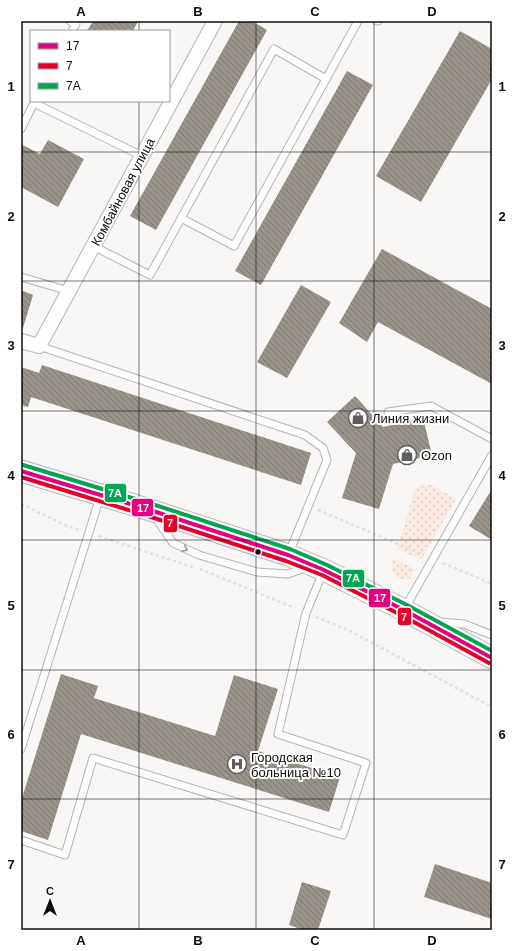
<svg xmlns="http://www.w3.org/2000/svg" width="513" height="951" viewBox="0 0 513 951" font-family="Arial,sans-serif">
  <style>
    .grass { fill: url(#grass-dots) }
    .building { fill: url(#building-back-hatch) }
    .lines { fill: none; stroke-linecap: round; stroke-linejoin: round }
    .lane-casing { stroke: #b5b5b4; stroke-width: 9 }
    .street-casing { stroke: #b5b5b4; stroke-width: 16 }
    .secondary-casing { stroke: #b5b5b4; stroke-width: 23 }
    .path { stroke: #dfdfde; stroke-width: 2.5; stroke-dasharray: 3 3; stroke-linecap: butt }
    .lane { stroke: #fefefe; stroke-width: 7 }
    .street { stroke: #fefefe; stroke-width: 14 }
    .secondary { stroke: #fefefe; stroke-width: 21 }
    .bus-1-casing { stroke: #fff; stroke-width: 7 }
    .bus-2-casing { stroke: #fff; stroke-width: 7 }
    .bus-3-casing { stroke: #fff; stroke-width: 7 }
    .bus-1 { stroke: #e5007d; stroke-width: 4 }
    .bus-2 { stroke: #e4002b; stroke-width: 4 }
    .bus-3 { stroke: #00a651; stroke-width: 4 }
    .oneway { stroke: #9d9d9d }
    .grid { fill: none; stroke: #0c0c0b; stroke-width: 1; stroke-opacity: 0.55 }
    .bus-dot { fill: #0c0c0b; stroke: #fff; stroke-width: 1.5 }
    .labels { text-anchor: middle; dominant-baseline: central; stroke-width: 4; stroke-linejoin: round; paint-order: stroke }
    .street-label { font-size: 13px; fill: #0c0c0b; stroke: #fff }
    .poi-label { font-size: 13px; fill: #0c0c0b; stroke: #fff; text-anchor: start }
    .line-badge { stroke: #fff; stroke-width: 1.5 }
    .badge-label { font-size: 11px; text-anchor: middle; font-weight: bold; fill: #fff }
    .neatline { fill: none; stroke: #0c0c0b; stroke-width: 1.5 }
    .grid-label { font-size: 13px; text-anchor: middle; font-weight: bold; fill: #0c0c0b }
  </style>
  <defs>
    <pattern id="grass-dots" width="8" height="8" patternUnits="userSpaceOnUse"><rect width="8" height="8" fill="#fcebe2"/><path d="M2 2h.1M6 6h.1" fill="none" stroke="#d7c8c1" stroke-width="1.8" stroke-linecap="round"/></pattern>
    <pattern id="building-back-hatch" width="6" height="6" patternUnits="userSpaceOnUse"><rect width="6" height="6" fill="#999389"/><path d="M-1 5l2 2M0 0l6 6M5-1l2 2" fill="none" stroke="#7b766e"/></pattern>
  </defs>
  <rect width="100%" height="100%" fill="#f8f7f6"/>
  <g class="grass">
    <path d="M423 485H431L456 499 421 560 397 549 415 490Z"/>
    <path d="M393 558 415 569 410 579C402 581 393 577 391 568 391 565 392 562 393 558Z"/>
  </g>
  <g class="building">
    <path d="M93 21H138L133 31H87Z"/>
    <path d="M239 21H252L267 30 156 230 130 216Z"/>
    <path d="M460 31 492 49V79L421 202 376 176Z"/>
    <path d="M347 71 373 85 261 285 235 271Z"/>
    <path d="M48 140 84 159 58 207 21 187V144L40 154Z"/>
    <path d="M382 249 492 309V384L378 322 367 342 339 323Z"/>
    <path d="M301 285 331 302 287 378 257 362Z"/>
    <path d="M21 290 33 295 23 328 21 327Z"/>
    <path d="M42 365 311 453 301 485 31 397 28 407 21 405V367L39 373Z"/>
    <path d="M355 396 383 427 423 418 432 455 393 464 379 509 342 498 356 453 327 422Z"/>
    <path d="M492 489V540L469 526Z"/>
    <path d="M61 674 98 686 94 698 215 736 234 675 278 689 258 751 340 777 329 812 81 734 48 840 21 831V801Z"/>
    <path d="M435 864 492 883V919L424 897Z"/>
    <path d="M302 882 331 891 318 930H304L289 925Z"/>
  </g>
  <g class="lines">
    <g class="lane-casing">
      <g id="lane">
        <path d="M70 21 76 24 72 31"/>
        <path d="M377 21H378"/>
        <path d="M35 101 34 103 142 156"/>
        <path d="M21 129 34 103"/>
        <path d="M181 218 234 246 358 21"/>
        <path d="M93 246 150 275 274 49 326 79"/>
        <path d="M21 277 69 291"/>
        <path d="M39 346 305 435 323 448 327 460 289 553"/>
        <path d="M388 412 431 406 492 439"/>
        <path d="M155 517 173 543 199 555 257 572 288 574 307 567"/>
        <path d="M405 608 492 455"/>
        <path d="M440 622 464 624 492 635"/>
        <path d="M21 749 100 497"/>
        <path d="M21 840 65 855 93 758 343 835 366 763 278 734 306 613 323 572"/>
      </g>
    </g>
    <g class="street-casing">
      <path id="street" d="M21 341 39 346 215 21"/>
    </g>
    <g class="secondary-casing">
      <path id="secondary" d="M21 471 101 495 150 510 288 555 324 570 404 610 492 658"/>
    </g>
    <g class="path">
      <path d="M21 504 67 526 79 530"/>
      <path d="M318 510 424 555"/>
      <path d="M99 536 195 568"/>
      <path d="M443 563 492 584"/>
      <path d="M200 569 295 608"/>
      <path d="M316 617 348 630 492 707"/>
    </g>
    <use href="#lane" class="lane"/>
    <use href="#street" class="street"/>
    <use href="#secondary" class="secondary"/>
    <g class="bus-1-casing">
      <path id="bus-1" d="M21 471 150 510 288 555 324 570 404 610 492 658"/>
    </g>
    <g class="bus-2-casing">
      <path id="bus-2" d="M21 477 148 516 286 561 322 575 401 615 489 663"/>
    </g>
    <g class="bus-3-casing">
      <path id="bus-3" d="M23 465 152 504 290 549 327 565 407 605 492 651"/>
    </g>
    <use href="#bus-1" class="bus-1"/>
    <use href="#bus-2" class="bus-2"/>
    <use href="#bus-3" class="bus-3"/>
  </g>
  <defs><path id="oneway-chevron" d="M-2-3.5L2.5 0L-2 3.5" fill="none" stroke-width="1.6" stroke-linecap="round" stroke-linejoin="round"/></defs>
  <use class="oneway" href="#oneway-chevron" transform="translate(185 549) rotate(24)"/>
  <path class="grid" d="M139 21V31M256 21V930M374 21V930M139 101V930M21 152H492M21 281H492M21 411H492M21 540H492M21 670H492M21 799H492"/>
  <defs>
    <g id="shop-ring" transform="scale(1)"><circle r="9.5" fill="#fff" stroke="#5f5e5d" stroke-width="1.5"/><path d="M-5-2.5h2.3a2.7 3.5 0 0 1 5.4 0H5L5.5 6h-11ZM-1.5-2.5h3a1.5 2.3 0 0 0-3 0Z" fill="#5f5e5d"/></g>
    <g id="hospital-ring" transform="scale(1)"><circle r="9.5" fill="#fff" stroke="#5f5e5d" stroke-width="1.5"/><path d="M-5-5h3v3.5h4V-5h3V5h-3V1.5h-4V5h-3Z" fill="#5f5e5d"/></g>
  </defs>
  <g fill-rule="evenodd">
    <use href="#shop-ring" x="358" y="418"/>
    <use href="#shop-ring" x="407" y="455"/>
    <use href="#hospital-ring" x="237" y="764"/>
  </g>
  <circle class="bus-dot" cx="258" cy="552" r="3.5"/>
  <g class="labels">
    <g class="street-label">
      <text transform="translate(123 192) rotate(-62)">Комбайновая улица</text>
    </g>
    <g class="poi-label">
      <text x="372" y="418">Линия жизни</text>
      <text x="421" y="455">Ozon</text>
      <text x="251" y="757">Городская<tspan x="251" dy="15">больница №10</tspan></text>
    </g>
  </g>
  <g class="line-badge">
    <rect x="104" y="483" width="23" height="20" rx="4" fill="#00a651"/>
    <rect x="131" y="498" width="23" height="19" rx="4" fill="#e5007d"/>
    <rect x="163" y="514" width="15" height="19" rx="4" fill="#e4002b"/>
    <rect x="342" y="569" width="23" height="19" rx="4" fill="#00a651"/>
    <rect x="368" y="588" width="23" height="20" rx="4" fill="#e5007d"/>
    <rect x="397" y="607" width="15" height="19" rx="4" fill="#e4002b"/>
  </g>
  <g class="badge-label">
    <text x="115" y="497">7А</text>
    <text x="143" y="512">17</text>
    <text x="170" y="527">7</text>
    <text x="353" y="582">7А</text>
    <text x="380" y="602">17</text>
    <text x="404" y="621">7</text>
  </g>
  <rect width="513" height="951" fill="none" stroke="#ffffff" stroke-width="44"/>
  <rect x="30" y="30" width="140" height="72" fill="#ffffff" stroke="#9e9e9d"/>
  <rect x="38" y="43" width="20" height="6" fill="#e5007d" stroke="#9e9e9d"/>
  <text x="66" y="50" font-size="12" fill="#0c0c0b">17</text>
  <rect x="38" y="63" width="20" height="6" fill="#e4002b" stroke="#9e9e9d"/>
  <text x="66" y="70" font-size="12" fill="#0c0c0b">7</text>
  <rect x="38" y="83" width="20" height="6" fill="#00a651" stroke="#9e9e9d"/>
  <text x="66" y="90" font-size="12" fill="#0c0c0b">7А</text>
  <g transform="translate(50 901)" stroke="#ffffff" stroke-width="3" paint-order="stroke">
  <path d="M0-3L7 15L0 10L-7 15Z" fill="#0c0c0b"/>
  <text y="-6" font-size="11" font-weight="bold" text-anchor="middle" fill="#0c0c0b">С</text>
  </g>
  <rect x="22" y="22" width="469" height="907" class="neatline"/>
  <g class="grid-label">
    <text x="81" y="16">A</text>
    <text x="198" y="16">B</text>
    <text x="315" y="16">C</text>
    <text x="432" y="16">D</text>
    <text x="11" y="91">1</text>
    <text x="502" y="91">1</text>
    <text x="11" y="221">2</text>
    <text x="502" y="221">2</text>
    <text x="11" y="350">3</text>
    <text x="502" y="350">3</text>
    <text x="11" y="480">4</text>
    <text x="502" y="480">4</text>
    <text x="11" y="610">5</text>
    <text x="502" y="610">5</text>
    <text x="11" y="739">6</text>
    <text x="502" y="739">6</text>
    <text x="11" y="869">7</text>
    <text x="502" y="869">7</text>
    <text x="81" y="945">A</text>
    <text x="198" y="945">B</text>
    <text x="315" y="945">C</text>
    <text x="432" y="945">D</text>
  </g>
</svg>
